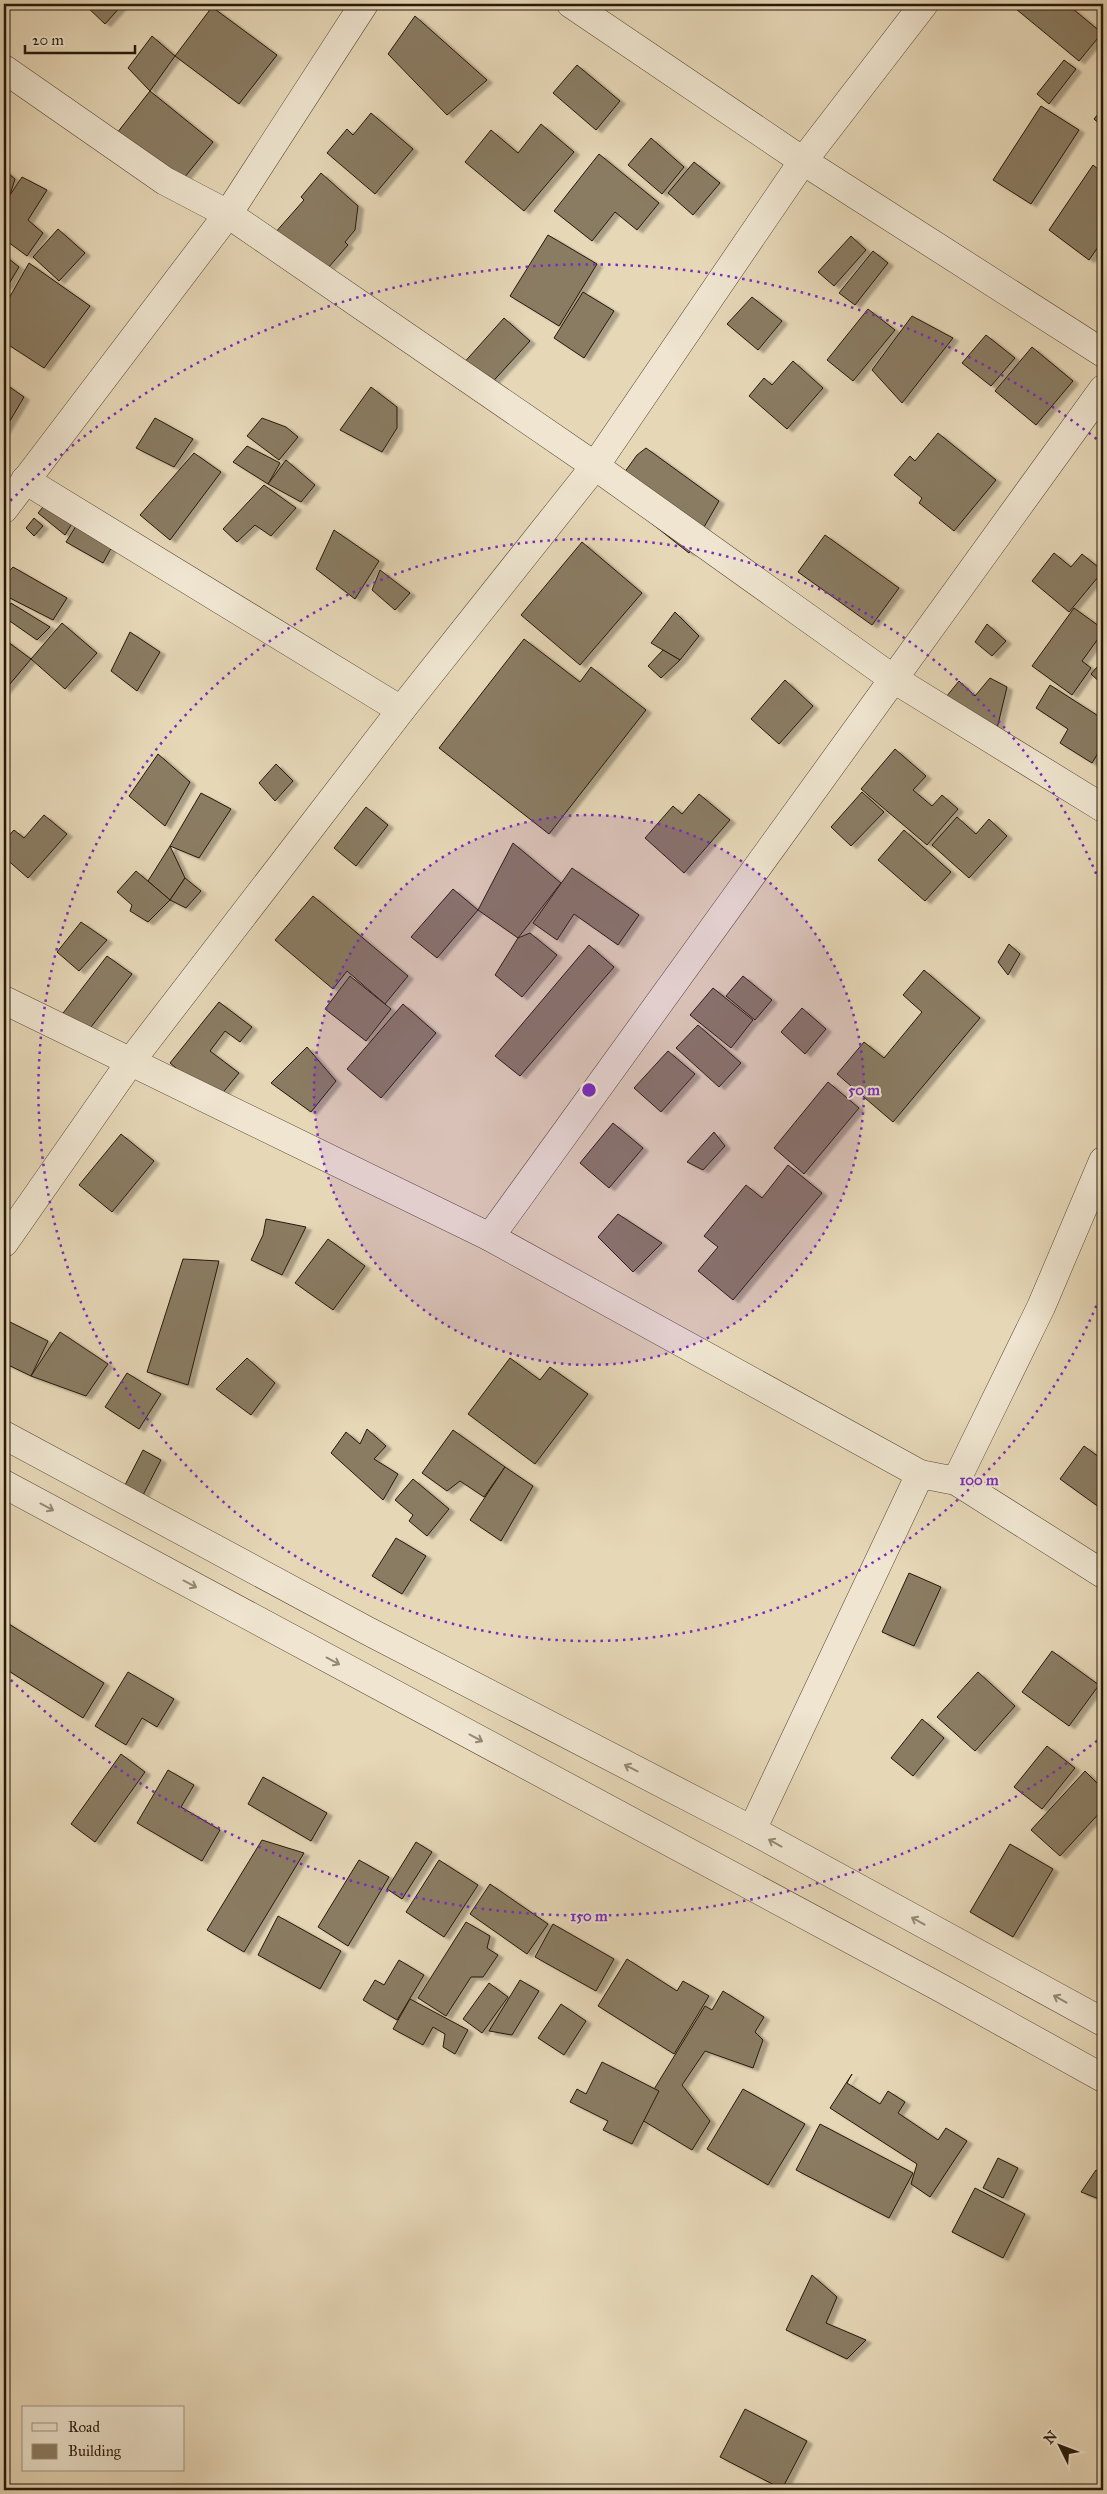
<svg xmlns="http://www.w3.org/2000/svg" width="1107" height="2494" viewBox="0 0 1107 2494" font-family="'IM FELL Great Primer',serif">
  <style>
    .building { fill: #8a7c63; stroke: #271909; filter: url(#shadow) }
    .lines { fill: none; stroke-linecap: round; stroke-linejoin: round }
    .minor-casing { stroke: #574834; stroke-width: 29 }
    .tertiary-casing { stroke: #574834; stroke-width: 29 }
    .minor { stroke: #efe5d0; stroke-width: 28 }
    .tertiary { stroke: #efe5d0; stroke-width: 28 }
    .oneway { stroke: #958976 }
    .ring { fill: none; stroke: #7b2cbf; stroke-width: 2.5; stroke-dasharray: 2.5 5 }
    .centre { fill: #7b2cbf; stroke: #efe5d0; stroke-width: 2.5 }
    .ring-label { font-size: 15px; text-anchor: middle; font-weight: bold; fill: #7b2cbf; stroke: #efe5d0; stroke-width: 4; stroke-linejoin: round; paint-order: stroke }
  </style>
  <defs>
    <filter id="shadow"><feDropShadow dx="5.5" dy="3" stdDeviation="1" flood-color="#0004"/></filter>
  </defs>
  <rect width="100%" height="100%" fill="#e6d7b7"/>
  <filter id="stains"><feTurbulence type="fractalNoise" baseFrequency=".004" numOctaves="4"/><feColorMatrix values="0 0 0 0 .2 0 0 0 0 .09 0 0 0 0 .02 0 0 0 .5 -.17"/></filter>
  <radialGradient id="worn" r=".72"><stop offset=".6" stop-color="#630" stop-opacity="0"/><stop offset="1" stop-color="#630" stop-opacity=".3"/></radialGradient>
  <g class="building">
    <path d="M84 4H123L105 24Z"/>
    <path d="M1020 4H1067L1102 33 1079 61 1016 9Z"/>
    <path d="M212 7 277 55 239 104 175 56Z"/>
    <path d="M415 16 487 80 447 115 388 54Z"/>
    <path d="M152 36 175 56 150 91 128 68Z"/>
    <path d="M1064 60 1076 69 1049 104 1037 94Z"/>
    <path d="M577 65 620 101 596 130 553 93Z"/>
    <path d="M150 91 213 142 180 183 117 133Z"/>
    <path d="M1041 106 1079 130 1031 204 993 180Z"/>
    <path d="M1103 108V127L1094 119Z"/>
    <path d="M371 113 413 149 375 194 327 153 347 129 353 135Z"/>
    <path d="M541 124 574 152 524 211 465 162 491 130 518 153Z"/>
    <path d="M651 138 684 167 662 194 628 165Z"/>
    <path d="M599 154 659 203 637 230 615 212 592 241 554 211Z"/>
    <path d="M694 162 720 183 693 215 668 193Z"/>
    <path d="M1093 165 1103 173V240L1089 260 1049 230Z"/>
    <path d="M4 170 15 179 10 195 4 199Z"/>
    <path d="M321 173 358 206 355 230 345 242 348 245 321 276 274 234 304 200 301 197Z"/>
    <path d="M22 177 47 190 28 220 43 233 27 256 4 239V204Z"/>
    <path d="M58 229 85 253 59 281 33 257Z"/>
    <path d="M548 235 597 264 559 326 510 296Z"/>
    <path d="M851 236 866 250 834 286 818 272Z"/>
    <path d="M873 251 888 263 855 305 839 293Z"/>
    <path d="M4 255 19 267 7 287 4 285Z"/>
    <path d="M29 263 90 306 44 368 4 342 6 328 4 326V307Z"/>
    <path d="M583 292 614 311 584 358 554 338Z"/>
    <path d="M752 297 782 321 758 350 727 324Z"/>
    <path d="M868 309 895 330 853 381 827 360Z"/>
    <path d="M912 316 953 338 902 403 872 370Z"/>
    <path d="M504 318 530 341 486 389 461 366Z"/>
    <path d="M986 335 1015 358 991 386 962 363Z"/>
    <path d="M1032 347 1073 381 1036 425 995 391Z"/>
    <path d="M793 361 823 388 787 429 749 396 764 378 772 385Z"/>
    <path d="M4 383 24 397 4 431Z"/>
    <path d="M371 387 397 407V428L382 452 340 430Z"/>
    <path d="M155 418 193 439 174 467 136 448Z"/>
    <path d="M262 418 286 427 298 437 279 460 247 436Z"/>
    <path d="M938 433 996 480 954 531 919 503 922 498 894 475 910 456 915 461Z"/>
    <path d="M247 446 280 463 268 484 233 462Z"/>
    <path d="M646 448 719 501 689 553 611 491 637 455Z"/>
    <path d="M194 453 221 472 170 540 140 515Z"/>
    <path d="M286 460 315 485 301 502 268 484Z"/>
    <path d="M264 485 296 508 271 536 255 525 237 542 223 529Z"/>
    <path d="M52 496 79 512 65 535 38 513Z"/>
    <path d="M83 515 118 536 103 563 66 542Z"/>
    <path d="M34 518 43 526 34 536 26 528Z"/>
    <path d="M334 530 379 561 355 599 316 569Z"/>
    <path d="M825 535 899 588 872 625 798 572Z"/>
    <path d="M582 542 642 593 580 665 521 615Z"/>
    <path d="M1054 553 1071 567 1082 554 1103 571 1069 612 1032 581Z"/>
    <path d="M13 567 67 598 53 620 4 595V577Z"/>
    <path d="M380 570 410 593 395 610 372 590Z"/>
    <path d="M11 603 50 627 37 640 4 617Z"/>
    <path d="M1074 608 1103 629V632L1082 661 1091 668 1072 695 1032 666Z"/>
    <path d="M675 612 699 636 680 660 651 643Z"/>
    <path d="M62 623 97 653 65 689 31 659Z"/>
    <path d="M987 624 1006 641 992 656 975 642Z"/>
    <path d="M130 632 160 652 137 691 111 671Z"/>
    <path d="M4 639 31 659 4 691Z"/>
    <path d="M524 639 580 682 591 667 646 710 549 834 439 748Z"/>
    <path d="M663 650 680 660 661 678 648 666Z"/>
    <path d="M1103 660V685L1091 674Z"/>
    <path d="M990 678 1007 687 994 741 938 707 959 681 975 696Z"/>
    <path d="M785 680 813 706 779 744 751 719Z"/>
    <path d="M1050 685 1103 719V745L1092 763 1060 743 1068 729 1036 708Z"/>
    <path d="M895 749 926 776 913 790 932 806 942 795 958 809 927 845 861 789Z"/>
    <path d="M158 754 190 782 165 826 129 796Z"/>
    <path d="M276 764 293 781 275 801 259 783Z"/>
    <path d="M862 792 884 812 851 846 831 827Z"/>
    <path d="M201 793 231 809 199 858 170 846Z"/>
    <path d="M699 794 730 820 684 873 645 838 673 806 682 814Z"/>
    <path d="M366 807 388 825 356 866 334 848Z"/>
    <path d="M44 815 67 834 28 878 4 857V841L14 830 24 838Z"/>
    <path d="M957 817 976 834 989 819 1007 836 969 878 932 845Z"/>
    <path d="M904 830 951 872 925 901 878 860Z"/>
    <path d="M513 843 561 883 518 938 478 910Z"/>
    <path d="M170 846 185 878 170 900 148 881Z"/>
    <path d="M572 868 639 915 618 945 574 914 557 940 533 923Z"/>
    <path d="M136 871 170 900 148 922 130 911 132 905 117 892Z"/>
    <path d="M185 878 201 891 186 908 170 900Z"/>
    <path d="M453 889 478 910 437 958 411 937Z"/>
    <path d="M313 896 408 976 385 1004 347 971 333 989 275 940Z"/>
    <path d="M81 922 107 940 79 971 57 952Z"/>
    <path d="M530 933 557 955 522 997 495 975 518 938Z"/>
    <path d="M1009 944 1020 954 1008 975 998 962Z"/>
    <path d="M589 945 614 967 520 1076 495 1056Z"/>
    <path d="M107 956 132 974 84 1036 60 1017Z"/>
    <path d="M924 970 980 1018 893 1122 837 1074 864 1042 884 1058 922 1012 903 995Z"/>
    <path d="M350 976 391 1009 366 1041 325 1009Z"/>
    <path d="M743 976 772 1000 755 1020 726 996Z"/>
    <path d="M713 988 753 1020 731 1048 690 1015Z"/>
    <path d="M219 1002 252 1027 240 1042 225 1031 210 1051 239 1073 216 1101 170 1063Z"/>
    <path d="M403 1004 436 1033 381 1098 347 1069Z"/>
    <path d="M802 1008 826 1029 805 1054 781 1032Z"/>
    <path d="M698 1025 741 1063 719 1087 676 1048Z"/>
    <path d="M307 1047 336 1081 311 1112 271 1083Z"/>
    <path d="M668 1051 695 1074 661 1112 634 1088Z"/>
    <path d="M828 1082 859 1108 804 1174 774 1148Z"/>
    <path d="M613 1123 643 1148 609 1188 580 1163Z"/>
    <path d="M714 1132 725 1146 703 1170 687 1162Z"/>
    <path d="M121 1134 154 1161 112 1212 79 1185Z"/>
    <path d="M788 1165 822 1193 733 1300 698 1271 718 1247 704 1236 746 1185 762 1198Z"/>
    <path d="M618 1214 662 1243 633 1272 598 1237Z"/>
    <path d="M266 1219 306 1227 282 1275 251 1260 263 1235Z"/>
    <path d="M328 1239 365 1266 333 1310 295 1283Z"/>
    <path d="M183 1259 219 1261 188 1385 147 1372Z"/>
    <path d="M8 1321 48 1341 31 1376 4 1363V1330Z"/>
    <path d="M60 1332 108 1364 86 1396 31 1376Z"/>
    <path d="M247 1358 275 1383 251 1415 216 1389Z"/>
    <path d="M510 1358 540 1380 550 1367 588 1394 535 1464 468 1414Z"/>
    <path d="M127 1373 161 1394 139 1429 105 1407Z"/>
    <path d="M367 1429 386 1446 374 1459 398 1474 383 1500 331 1453 346 1432 360 1444Z"/>
    <path d="M453 1430 505 1467 484 1497 460 1481 447 1491 422 1473Z"/>
    <path d="M1084 1446 1103 1460V1510L1060 1479Z"/>
    <path d="M143 1450 161 1460 142 1497 124 1487Z"/>
    <path d="M505 1467 533 1486 501 1541 470 1520Z"/>
    <path d="M413 1479 449 1509 427 1536 409 1521 413 1515 395 1500Z"/>
    <path d="M396 1538 426 1556 402 1594 372 1576Z"/>
    <path d="M909 1573 941 1587 914 1646 882 1632Z"/>
    <path d="M4 1621 104 1683 83 1718 4 1668Z"/>
    <path d="M1052 1651 1099 1685 1069 1726 1022 1692Z"/>
    <path d="M128 1672 174 1699 157 1727 142 1718 126 1745 95 1726Z"/>
    <path d="M978 1672 1015 1706 975 1751 937 1717Z"/>
    <path d="M922 1719 944 1738 913 1776 891 1758Z"/>
    <path d="M1047 1746 1075 1768 1042 1809 1014 1787Z"/>
    <path d="M121 1754 145 1772 95 1842 71 1824Z"/>
    <path d="M168 1770 194 1785 181 1807 220 1830 202 1861 137 1823Z"/>
    <path d="M1085 1771 1103 1789V1809L1060 1856 1031 1830Z"/>
    <path d="M263 1777 327 1813 311 1841 248 1804Z"/>
    <path d="M262 1840 304 1853 244 1952 207 1930Z"/>
    <path d="M416 1842 432 1852 402 1899 387 1889Z"/>
    <path d="M1010 1844 1053 1869 1013 1937 970 1912Z"/>
    <path d="M359 1860 389 1877 348 1946 318 1927Z"/>
    <path d="M439 1860 478 1885 444 1937 406 1912Z"/>
    <path d="M490 1884 548 1924 527 1954 470 1914Z"/>
    <path d="M278 1916 341 1951 320 1989 258 1955Z"/>
    <path d="M466 1922 490 1936 487 1948 498 1955 483 1977H471L446 2016 418 1998Z"/>
    <path d="M553 1924 614 1959 596 1991 535 1957Z"/>
    <path d="M627 1959 677 1991 683 1981 709 1996 674 2054 598 2006Z"/>
    <path d="M399 1960 424 1975 397 2020 363 2000 375 1980 384 1985Z"/>
    <path d="M520 1980 539 1991 512 2035 489 2031Z"/>
    <path d="M489 1983 508 1997 482 2033 463 2019Z"/>
    <path d="M723 1991 764 2017 755 2032 763 2040 753 2068 705 2051 682 2085 710 2121 692 2150 637 2117 705 2006 712 2010Z"/>
    <path d="M410 1999 468 2030 455 2054 443 2047 445 2034 433 2027 423 2045 393 2029Z"/>
    <path d="M561 2004 586 2021 564 2055 538 2038Z"/>
    <path d="M602 2062 659 2091 632 2144 603 2130 608 2121 570 2102 577 2089 586 2094Z"/>
    <path d="M852 2074 847 2083 880 2104 888 2091 905 2102 898 2113 938 2140 946 2128 967 2141 930 2197 911 2184 917 2164 830 2108Z"/>
    <path d="M743 2089 805 2124 768 2185 707 2149Z"/>
    <path d="M820 2124 913 2173 889 2218 796 2170Z"/>
    <path d="M998 2158 1018 2168 1003 2198 983 2188Z"/>
    <path d="M1096 2170 1103 2175V2193L1099 2199 1081 2192Z"/>
    <path d="M975 2188 1025 2214 1003 2258 952 2232Z"/>
    <path d="M812 2275 837 2297 826 2323 866 2340 847 2359 786 2330Z"/>
    <path d="M745 2409 807 2441 782 2489 720 2457Z"/>
    <path d="M715 2486 725 2490H711Z"/>
  </g>
  <g class="lines">
    <g class="minor-casing">
      <g id="minor">
        <path d="M571 4 803 161 1103 353"/>
        <path d="M4 69 165 181 228 214 595 466 892 678 1103 808"/>
        <path d="M25 480 401 710"/>
        <path d="M4 509 228 214 364 4"/>
        <path d="M4 1000 490 1237 920 1474 956 1481 1103 1574"/>
        <path d="M490 1237 1103 389"/>
        <path d="M4 1243 131 1061 401 710 595 466 803 161 924 4"/>
        <path d="M956 1481 1041 1307 1103 1161"/>
        <path d="M752 1830 920 1474"/>
      </g>
    </g>
    <g class="tertiary-casing">
      <g id="tertiary">
        <path d="M4 1435 366 1630 752 1830 1103 2022"/>
        <path d="M4 1484 939 1987 1103 2078"/>
      </g>
    </g>
    <use href="#minor" class="minor"/>
    <use href="#tertiary" class="tertiary"/>
  </g>
  <defs><path id="oneway-shaft" d="M-6 0H5M1.5-3L5.5 0L1.5 3" fill="none" stroke-width="1.6" stroke-linecap="round" stroke-linejoin="round" transform="scale(1.25)"/></defs>
  <g class="oneway">
    <use href="#oneway-shaft" transform="translate(47 1507) rotate(28)"/>
    <use href="#oneway-shaft" transform="translate(190 1584) rotate(28)"/>
    <use href="#oneway-shaft" transform="translate(333 1661) rotate(28)"/>
    <use href="#oneway-shaft" transform="translate(476 1738) rotate(28)"/>
    <use href="#oneway-shaft" transform="translate(631 1768) rotate(-153)"/>
    <use href="#oneway-shaft" transform="translate(775 1843) rotate(-151)"/>
    <use href="#oneway-shaft" transform="translate(918 1921) rotate(-151)"/>
    <use href="#oneway-shaft" transform="translate(1060 1999) rotate(-151)"/>
  </g>
  <circle cx="589" cy="1090" r="275" fill="#7b2cbf" fill-opacity=".12"/>
  <g class="ring">
    <circle cx="589" cy="1090" r="275"/>
    <path d="M1102 1292A551 551 0 1 1 1102 888"/>
    <path d="M1103 1736A826 826 0 0 1 5 1674M5 506A826 826 0 0 1 1103 444"/>
  </g>
  <circle cx="589" cy="1090" r="8" class="centre"/>
  <g class="ring-label">
    <text x="864" y="1095">50 m</text>
    <text x="979" y="1485">100 m</text>
    <text x="589" y="1921">150 m</text>
  </g>
  <rect width="1107" height="2494" fill="none" stroke="#e6d7b7" stroke-width="20"/>
  <rect x="5" y="5" width="1097" height="2484" fill="none" stroke="#271909" stroke-width="2.5"/>
  <rect x="10" y="10" width="1087" height="2474" fill="none" stroke="#271909"/>
  <rect x="22" y="2406" width="162" height="65" fill="#efe5d0" stroke="#9f9380"/>
  <rect x="32" y="2423" width="25" height="8" fill="#efe5d0" stroke="#9f9380"/>
  <text x="68" y="2432" font-size="15" fill="#271909">Road</text>
  <rect x="32" y="2444" width="25" height="15" fill="#8a7c63" stroke="#9f9380"/>
  <text x="68" y="2456" font-size="15" fill="#271909">Building</text>
  <g transform="translate(1060 2446) rotate(312)" stroke="#efe5d0" stroke-width="4" paint-order="stroke">
  <path d="M0-4L9 19L0 12L-9 19Z" fill="#271909"/>
  <text y="-8" font-size="14" font-weight="bold" text-anchor="middle" fill="#271909">N</text>
  </g>
  <path d="M25 45v8h110v-8" fill="none" stroke="#271909" stroke-width="2.5"/>
  <text x="32" y="45" font-size="15" fill="#271909" stroke="#efe5d0" stroke-width="4" paint-order="stroke">20 m</text>
  <rect width="100%" height="100%" filter="url(#stains)"/>
  <rect width="100%" height="100%" fill="url(#worn)"/>
</svg>
